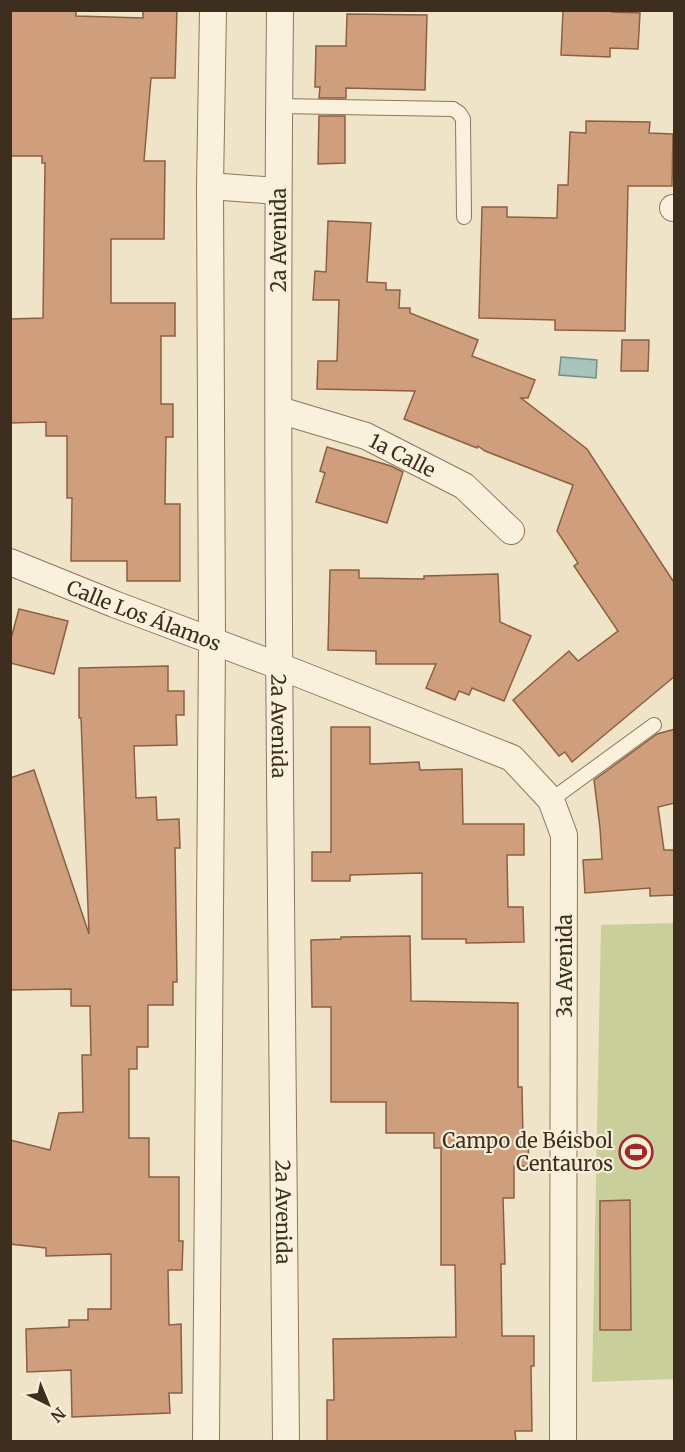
<svg xmlns="http://www.w3.org/2000/svg" width="685" height="1452" viewBox="0 0 685 1452" font-family="Merriweather,serif">
  <style>
    .green { fill: #c9cf9b }
    .water { fill: #a9c4bc; stroke: #6f938a; stroke-width: 1.5 }
    .building { fill: #cf9f7d; stroke: #8d5f41; stroke-width: 1.5 }
    .lines { fill: none; stroke-linecap: round; stroke-linejoin: round }
    .service-casing { stroke: #8d765c; stroke-width: 16 }
    .minor-casing { stroke: #8d765c; stroke-width: 28 }
    .service { stroke: #faf1dc; stroke-width: 14 }
    .minor { stroke: #faf1dc; stroke-width: 26 }
    .labels { text-anchor: middle; dominant-baseline: central; stroke-width: 4.5; stroke-linejoin: round; paint-order: stroke }
    .street-label { font-size: 20px; fill: #3d2e20; stroke: #f7eed8 }
    .poi-label { font-size: 20px; fill: #3d2e20; stroke: #f7eed8; text-anchor: end }
  </style>
  <rect width="100%" height="100%" fill="#f0e4c8"/>
  <path class="green" d="M674 923V1379L592 1382 601 925Z"/>
  <path class="water" d="M561 357 597 360 596 378 559 375Z"/>
  <g class="building">
    <path d="M10 10H76V16L143 18V10H177L175 78H151L144 161H165L164 239H111V303H175V336H161V404H173V437H166L165 504H180V581H127V561H71L72 498H67V436H46V422L10 423V319L43 318 45 163H42V156H10Z"/>
    <path d="M563 10H612V12L640 13 638 49 610 48V57L561 55Z"/>
    <path d="M347 14 427 15 425 90 346 88V98H319L320 87H315L316 46H346Z"/>
    <path d="M319 116H345V163L318 164Z"/>
    <path d="M586 121 650 122 649 133 673 134 672 186H628L625 331 555 330V320L479 318 482 207H507V217L557 218 558 185H568L570 132 586 133Z"/>
    <path d="M328 221 371 223 367 282 386 283V290H400L399 308H410V313L478 340 472 356 535 380 528 398H521L587 449 675 584V676L572 762 565 752 559 756 513 700 569 651 578 661 618 631 574 566 578 563 557 531 573 485 485 451 478 446 477 448 404 419 415 391 317 389 318 361H337L339 300H313L315 271 326 272Z"/>
    <path d="M622 340H649L648 371H621Z"/>
    <path d="M327 447 391 466 403 472 387 523 316 502 325 473 320 471Z"/>
    <path d="M330 570H359V578L424 579V576L498 574 500 622 531 636 504 701 472 688 469 695 459 691 455 700 426 688 436 664H376V651L328 650Z"/>
    <path d="M19 609 68 621 54 674 10 663V642Z"/>
    <path d="M168 666V691H184V715H176L177 745 134 746 136 798 156 797 157 820 179 819 180 848H175L177 982H173V1005H148V1047H137V1069H129V1138H149V1177H179V1241H183L182 1270H168L169 1325 181 1324 182 1393H169L170 1413 72 1417 71 1370 27 1372 26 1329 69 1327V1320H88V1309H111V1254L46 1256V1248L10 1244V1140L50 1150 59 1113 83 1112 82 1055H91L90 1006H71V989L10 990V778L34 770 89 934 81 718H79V668Z"/>
    <path d="M331 727H370V764L419 762 420 770 462 769 463 824H524V855H507L508 907H523L524 942 466 943V939H422V873L350 875V881H312V852H331Z"/>
    <path d="M675 729V803L658 807 664 850H675V895L650 896V888L585 893 583 860 602 859 600 828 594 780 657 734Z"/>
    <path d="M410 936 411 1001 518 1003V1087H522L523 1141H528L529 1166H514V1198H503L505 1264H501L502 1336H534V1366H531L532 1431H515L516 1442H327V1400H334L333 1339 456 1337 455 1265H441V1148H434V1133H386V1102H331V1007H312L311 940 341 939V937Z"/>
    <path d="M630 1200 631 1330H600V1201Z"/>
  </g>
  <g class="lines">
    <g class="service-casing">
      <g id="service">
        <path d="M279 106 453 109 459 113 463 119 464 217"/>
        <path d="M551 800 654 725"/>
      </g>
    </g>
    <g class="minor-casing">
      <g id="minor">
        <path id="s1" d="M280 10C275 487 282 965 286 1442"/>
        <path d="M210 186 277 191"/>
        <path d="M673 208H674"/>
        <path id="s2" d="M279 410 366 436 464 486 511 531"/>
        <path id="s3" d="M10 562 114 604 279 666 512 758 551 800 564 835 563 1442"/>
        <path d="M206 1442 212 642 210 186 213 10"/>
      </g>
    </g>
    <use href="#service" class="service"/>
    <use href="#minor" class="minor"/>
  </g>
  <defs>
    <g id="stadium-ring" transform="scale(1.725)"><circle r="9.5" fill="#f7eed8" stroke="#9e2a2b" stroke-width="1.5"/><path d="M0-5a6.5 5 0 1 0 0 10a6.5 5 0 1 0 0-10ZM-3.5-1.8h7v3.6h-7Z" fill="#9e2a2b"/></g>
  </defs>
  <g fill-rule="evenodd">
    <use href="#stadium-ring" x="636" y="1152"/>
  </g>
  <g class="labels">
    <g class="street-label">
      <text transform="translate(278 240) rotate(-90)">2a Avenida</text>
      <text stroke="none"><textPath href="#s2" startOffset="132">1a Calle</textPath></text>
      <text stroke="none"><textPath href="#s3" startOffset="144">Calle Los Álamos</textPath></text>
      <text stroke="none"><textPath href="#s1" startOffset="716">2a Avenida</textPath></text>
      <text transform="translate(564 966) rotate(-90)">3a Avenida</text>
      <text stroke="none"><textPath href="#s1" startOffset="1202">2a Avenida</textPath></text>
    </g>
    <g class="poi-label">
      <text x="613" y="1140">Campo de Béisbol<tspan x="613" dy="23">Centauros</tspan></text>
    </g>
  </g>
  <rect width="685" height="1452" fill="none" stroke="#3d2e20" stroke-width="24"/>
  <g transform="translate(48 1404) rotate(137)" stroke="#f7eed8" stroke-width="4.5" paint-order="stroke">
  <path d="M0-4.5L10 22L0 15L-10 22Z" fill="#3d2e20"/>
  <text y="-9" font-size="16" font-weight="bold" text-anchor="middle" fill="#3d2e20">N</text>
  </g>
</svg>
